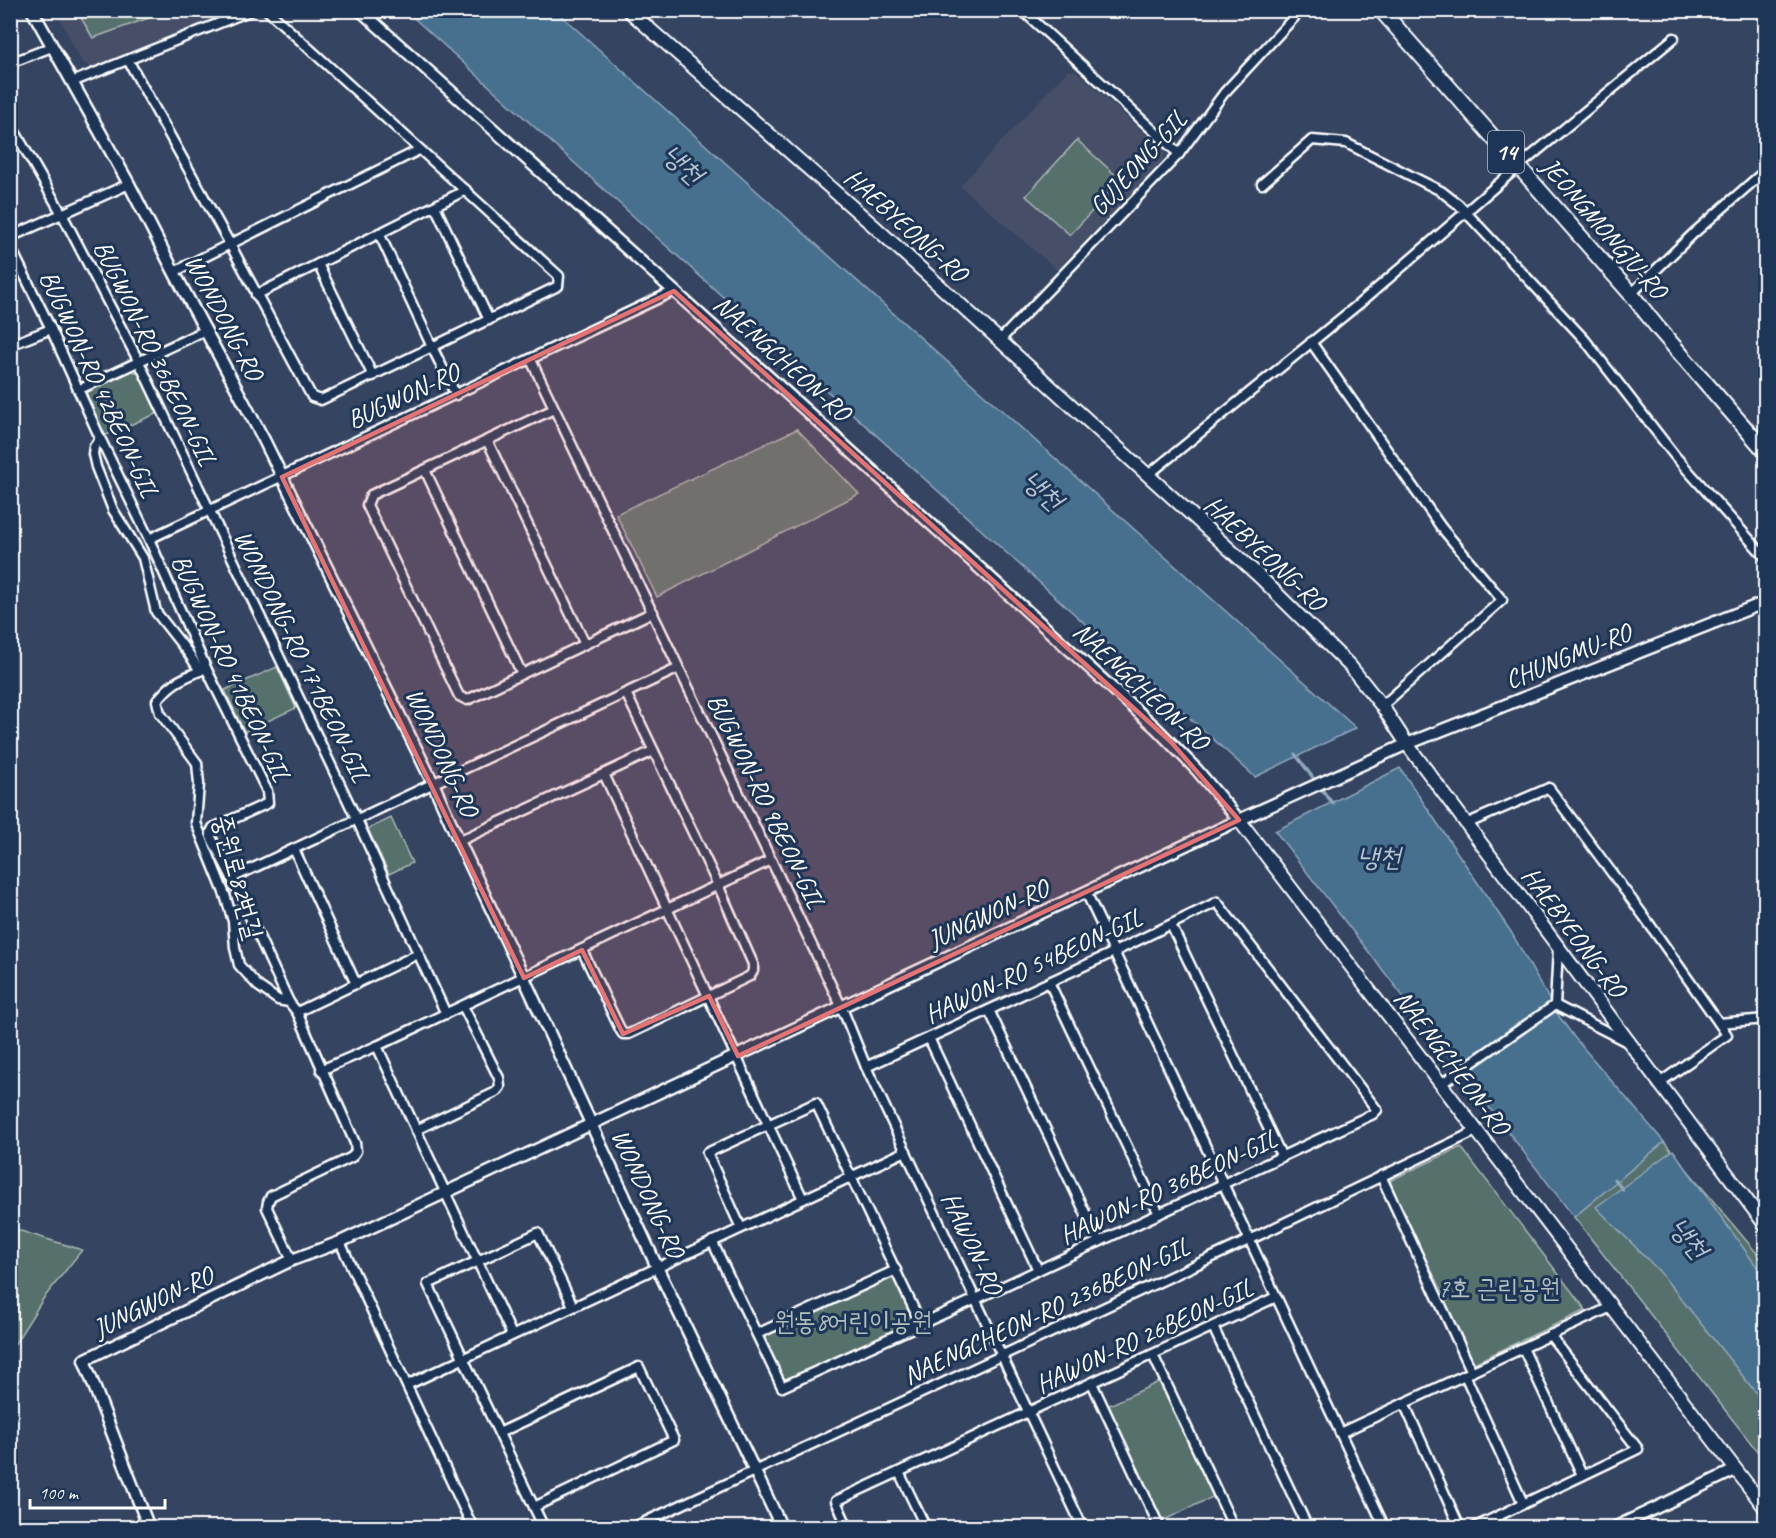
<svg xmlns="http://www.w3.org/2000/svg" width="1776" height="1538" viewBox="0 0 1776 1538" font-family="Caveat,'Poor Story',sans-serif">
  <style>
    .built { fill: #464f68 }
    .green { fill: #57706c; stroke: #abb8b6; stroke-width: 1.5 }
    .water { fill: #476f8f; stroke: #91a9bc; stroke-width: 1.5 }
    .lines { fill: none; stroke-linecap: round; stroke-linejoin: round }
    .stream { stroke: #91a9bc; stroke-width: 3 }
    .minor-casing { stroke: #fff; stroke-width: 13 }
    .tertiary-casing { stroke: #fff; stroke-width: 15 }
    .secondary-casing { stroke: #fff; stroke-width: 16 }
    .primary-casing { stroke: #fff; stroke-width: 18 }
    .minor { stroke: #1d3557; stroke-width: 8 }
    .tertiary { stroke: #1d3557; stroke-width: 10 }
    .secondary { stroke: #1d3557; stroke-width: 12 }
    .primary { stroke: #1d3557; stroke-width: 14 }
    .marked { fill: #e47373; fill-opacity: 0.2; stroke: #e47373; stroke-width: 4.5; stroke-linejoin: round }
    .labels { text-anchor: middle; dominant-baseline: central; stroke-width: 6; stroke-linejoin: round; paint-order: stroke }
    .shield { fill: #1d3557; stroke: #bbc2cd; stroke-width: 1.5 }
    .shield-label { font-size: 24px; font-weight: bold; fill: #fff }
    .street-label { font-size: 26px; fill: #fff; stroke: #1d3557 }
    .park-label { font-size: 26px; fill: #b3bfbd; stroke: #1d3557 }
    .water-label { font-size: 27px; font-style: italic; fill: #b5c5d2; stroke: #1d3557 }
  </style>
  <rect width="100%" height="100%" fill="#354461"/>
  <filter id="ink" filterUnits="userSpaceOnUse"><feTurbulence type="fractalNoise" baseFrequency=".0167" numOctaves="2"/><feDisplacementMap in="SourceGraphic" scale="12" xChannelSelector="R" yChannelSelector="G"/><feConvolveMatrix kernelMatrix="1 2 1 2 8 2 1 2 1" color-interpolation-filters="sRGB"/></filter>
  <g filter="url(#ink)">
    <g class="built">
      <path d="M56 11H235L92 68 81 61Z"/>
      <path d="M1068 70 1077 72 1165 152 1164 159 1057 270 960 186Z"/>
    </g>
    <g class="green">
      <path d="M168 11 93 38 77 11V10Z"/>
      <path d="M1077 140 1121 180 1070 235 1026 196Z"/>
      <path d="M133 371 140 374 158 413 104 436 87 397 88 391Z"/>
      <path d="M797 429 859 494 657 597 616 514Z"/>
      <path d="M277 667 296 708 244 732 225 690Z"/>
      <path d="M391 818 412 863 389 874 368 829Z"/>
      <path d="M1664 1142 1765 1263V1461L1574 1217Z"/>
      <path d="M1461 1147 1586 1310 1474 1363 1390 1185 1391 1180Z"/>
      <path d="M11 1228 82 1250 43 1299 11 1350Z"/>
      <path d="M892 1274 912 1316 910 1323 790 1380 782 1378 764 1334Z"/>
      <path d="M1165 1379 1219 1494 1158 1523 1103 1408Z"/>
    </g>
    <g class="water">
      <path d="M406 11H556L1356 728 1255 777Z"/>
      <path d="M1400 768 1511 932 1558 1015 1574 1037 1664 1142 1574 1217 1275 831Z"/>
      <path d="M1673 1150 1765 1278V1404L1659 1271 1596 1207Z"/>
    </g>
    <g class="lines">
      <g class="stream">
        <path d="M1295 754 1333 804"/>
        <path d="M1614 1179 1623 1190"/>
      </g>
      <g class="minor-casing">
        <g id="minor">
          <path d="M267 10 559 276 558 286 432 347 456 395"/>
          <path d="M1022 10 1179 154"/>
          <path d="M128 60 231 246 312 397 321 400 432 347 379 233"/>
          <path d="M10 63 52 47"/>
          <path d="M72 82 252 10"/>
          <path d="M10 123 62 214 139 362 357 820 446 1014"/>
          <path d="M1262 184 1312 140 1346 143 1441 191 1459 205 1585 340 1675 456 1766 558"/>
          <path d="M435 206 489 320"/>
          <path d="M10 237 129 184"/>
          <path d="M10 246 51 329 100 438 149 539 206 668 267 791 268 803 213 828 211 832V837L232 878 289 1002 297 1012 355 1143 356 1151 352 1157 271 1196 268 1202 267 1208 292 1260"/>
          <path d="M318 264 373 376"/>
          <path d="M174 272 419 150"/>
          <path d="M1631 294 1694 233 1766 170"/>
          <path d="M256 295 466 190"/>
          <path d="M1000 340 1179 154 1224 93 1301 10"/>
          <path d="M1311 342 1441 527 1502 600 1382 706"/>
          <path d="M10 345 51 329"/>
          <path d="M531 360 842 1008 866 1067 1083 1528"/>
          <path d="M78 390 206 330"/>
          <path d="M554 409 371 495 367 505 459 696 467 700 653 612"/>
          <path d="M100 438 94 447 93 454 96 467 113 510 143 558 156 612 189 654 200 671"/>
          <path d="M487 440 585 644"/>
          <path d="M425 470 522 674"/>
          <path d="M1148 475 1360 303 1519 166 1674 38"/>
          <path d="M149 539 674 291"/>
          <path d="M206 668C183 679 173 680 157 701L160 713 197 763 199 784 196 823 225 895 233 921 235 948 239 965 258 986 278 1000 289 1002"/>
          <path d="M604 774 803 1199"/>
          <path d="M1466 824 1549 788 1643 915 1719 1023 1766 1019"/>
          <path d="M459 841 653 751"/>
          <path d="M294 849 356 984"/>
          <path d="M232 878 679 668"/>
          <path d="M1086 892 1385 1528"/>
          <path d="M1171 925 1282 1157"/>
          <path d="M582 950 621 1031 623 1034H629L750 976 753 971V964L718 885 626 693"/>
          <path d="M1049 982 1159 1214"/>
          <path d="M1555 1005 1627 1042"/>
          <path d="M1555 1005 1558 948"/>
          <path d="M989 1010 1099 1242"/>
          <path d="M297 1012 418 954"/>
          <path d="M929 1038 1038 1270"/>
          <path d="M321 1070 377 1046"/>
          <path d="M1441 1084 1555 1005"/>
          <path d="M1658 1084 1727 1035 1719 1023"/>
          <path d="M416 1130 496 1092 500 1087 499 1078 463 1006"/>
          <path d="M1381 1176 1472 1372"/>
          <path d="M741 1228 707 1153 816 1103 921 1324"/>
          <path d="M712 1241 782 1387 976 1299 1373 1114 1377 1110 1217 902 1114 952 866 1067"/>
          <path d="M340 1242 473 1528"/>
          <path d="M1213 1327 1308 1528"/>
          <path d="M757 1334 896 1270"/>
          <path d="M512 1335 377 1046 771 860"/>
          <path d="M1523 1348 1582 1475"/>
          <path d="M1153 1355 1234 1528"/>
          <path d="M1465 1375 1523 1503"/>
          <path d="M1092 1383 1160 1528"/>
          <path d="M407 1385 906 1151"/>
          <path d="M1404 1403 1460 1528"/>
          <path d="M499 1433 639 1367 674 1440 534 1507"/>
          <path d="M1340 1433 1611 1307"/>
          <path d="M899 1472 926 1528"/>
          <path d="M544 1528 428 1284 538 1233 573 1306"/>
          <path d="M632 1528 1249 1240 1476 1131"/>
          <path d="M848 1528 836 1501 1276 1297"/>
          <path d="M1473 1528 1638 1449 1550 1335"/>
        </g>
      </g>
      <g class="tertiary-casing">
        <g id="tertiary">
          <path d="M32 10 129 184 174 272 264 440 433 783 459 841 524 978 657 1267 782 1528"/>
          <path d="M360 10 674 291 1156 728 1197 770 1239 820"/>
          <path d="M149 1528 84 1360 292 1260 340 1242 1239 820 1407 744 1766 602"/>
          <path d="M1614 1528 1735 1470"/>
        </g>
      </g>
      <g class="secondary-casing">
        <g id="secondary">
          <path d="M628 10 875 227 1260 577 1350 666 1382 706 1407 744 1766 1226"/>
          <path d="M1239 820 1766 1509"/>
        </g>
      </g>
      <g class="primary-casing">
        <path id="primary" d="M1381 10 1631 294 1658 328 1766 452"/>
      </g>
      <use href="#minor" class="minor"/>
      <use href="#tertiary" class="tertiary"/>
      <use href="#secondary" class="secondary"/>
      <use href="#primary" class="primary"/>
    </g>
  </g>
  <path class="marked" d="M674 291 1171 742 1239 820 738 1056 709 996 623 1034 582 950 524 978 282 477Z"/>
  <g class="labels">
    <rect class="shield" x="1488" y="131" width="36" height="42" rx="4.5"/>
    <g class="shield-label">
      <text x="1506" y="152">14</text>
    </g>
    <g class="street-label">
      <text transform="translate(1138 163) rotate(-48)">GUJEONG-GIL</text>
      <text transform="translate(906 225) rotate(42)">HAEBYEONG-RO</text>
      <text transform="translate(1604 228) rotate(49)">JEONGMONGJU-RO</text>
      <text transform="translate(224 317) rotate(62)">WONDONG-RO</text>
      <text transform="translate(155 353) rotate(64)">BUGWON-RO 36BEON-GIL</text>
      <text transform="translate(782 358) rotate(42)">NAENGCHEON-RO</text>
      <text transform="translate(99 384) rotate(65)">BUGWON-RO 42BEON-GIL</text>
      <text transform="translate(403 396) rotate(-25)">BUGWON-RO</text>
      <text transform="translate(1265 553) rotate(43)">HAEBYEONG-RO</text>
      <text transform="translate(302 656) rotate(64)">WONDONG-RO 171BEON-GIL</text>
      <text transform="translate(1568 656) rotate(-22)">CHUNGMU-RO</text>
      <text transform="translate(231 668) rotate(65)">BUGWON-RO 41BEON-GIL</text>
      <text transform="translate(1141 686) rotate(43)">NAENGCHEON-RO</text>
      <text transform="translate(442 752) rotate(65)">WONDONG-RO</text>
      <text transform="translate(766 801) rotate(64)">BUGWON-RO 9BEON-GIL</text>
      <text transform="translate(238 877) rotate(75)">중원로82번길</text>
      <text transform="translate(988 914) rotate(-25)">JUNGWON-RO</text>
      <text transform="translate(1574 932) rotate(53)">HAEBYEONG-RO</text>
      <text transform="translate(1033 966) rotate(-25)">HAWON-RO 54BEON-GIL</text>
      <text transform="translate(1452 1062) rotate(53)">NAENGCHEON-RO</text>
      <text transform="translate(1168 1187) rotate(-25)">HAWON-RO 36BEON-GIL</text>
      <text transform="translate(648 1193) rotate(65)">WONDONG-RO</text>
      <text transform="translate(972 1243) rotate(65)">HAWON-RO</text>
      <text transform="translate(153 1302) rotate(-26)">JUNGWON-RO</text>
      <text transform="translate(1046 1311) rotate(-25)">NAENGCHEON-RO 236BEON-GIL</text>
      <text transform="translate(1144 1336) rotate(-25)">HAWON-RO 26BEON-GIL</text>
    </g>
    <g class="park-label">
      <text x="1499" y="1288">7호 근린공원</text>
      <text x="853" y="1321">원동8어린이공원</text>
    </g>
    <g class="water-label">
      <text transform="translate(683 164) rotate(42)">냉천</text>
      <text transform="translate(1043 490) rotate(42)">냉천</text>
      <text x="1379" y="857">냉천</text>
      <text transform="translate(1689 1238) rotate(50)">냉천</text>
    </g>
  </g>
  <rect width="1776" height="1538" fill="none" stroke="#1d3557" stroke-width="36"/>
  <rect x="18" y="18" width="1740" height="1502" fill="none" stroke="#fff" stroke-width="2" filter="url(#ink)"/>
  <path d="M30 1499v9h135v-9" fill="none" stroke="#ffffff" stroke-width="3"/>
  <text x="39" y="1499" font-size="18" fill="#ffffff" stroke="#1d3557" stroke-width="4.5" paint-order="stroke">100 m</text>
</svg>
